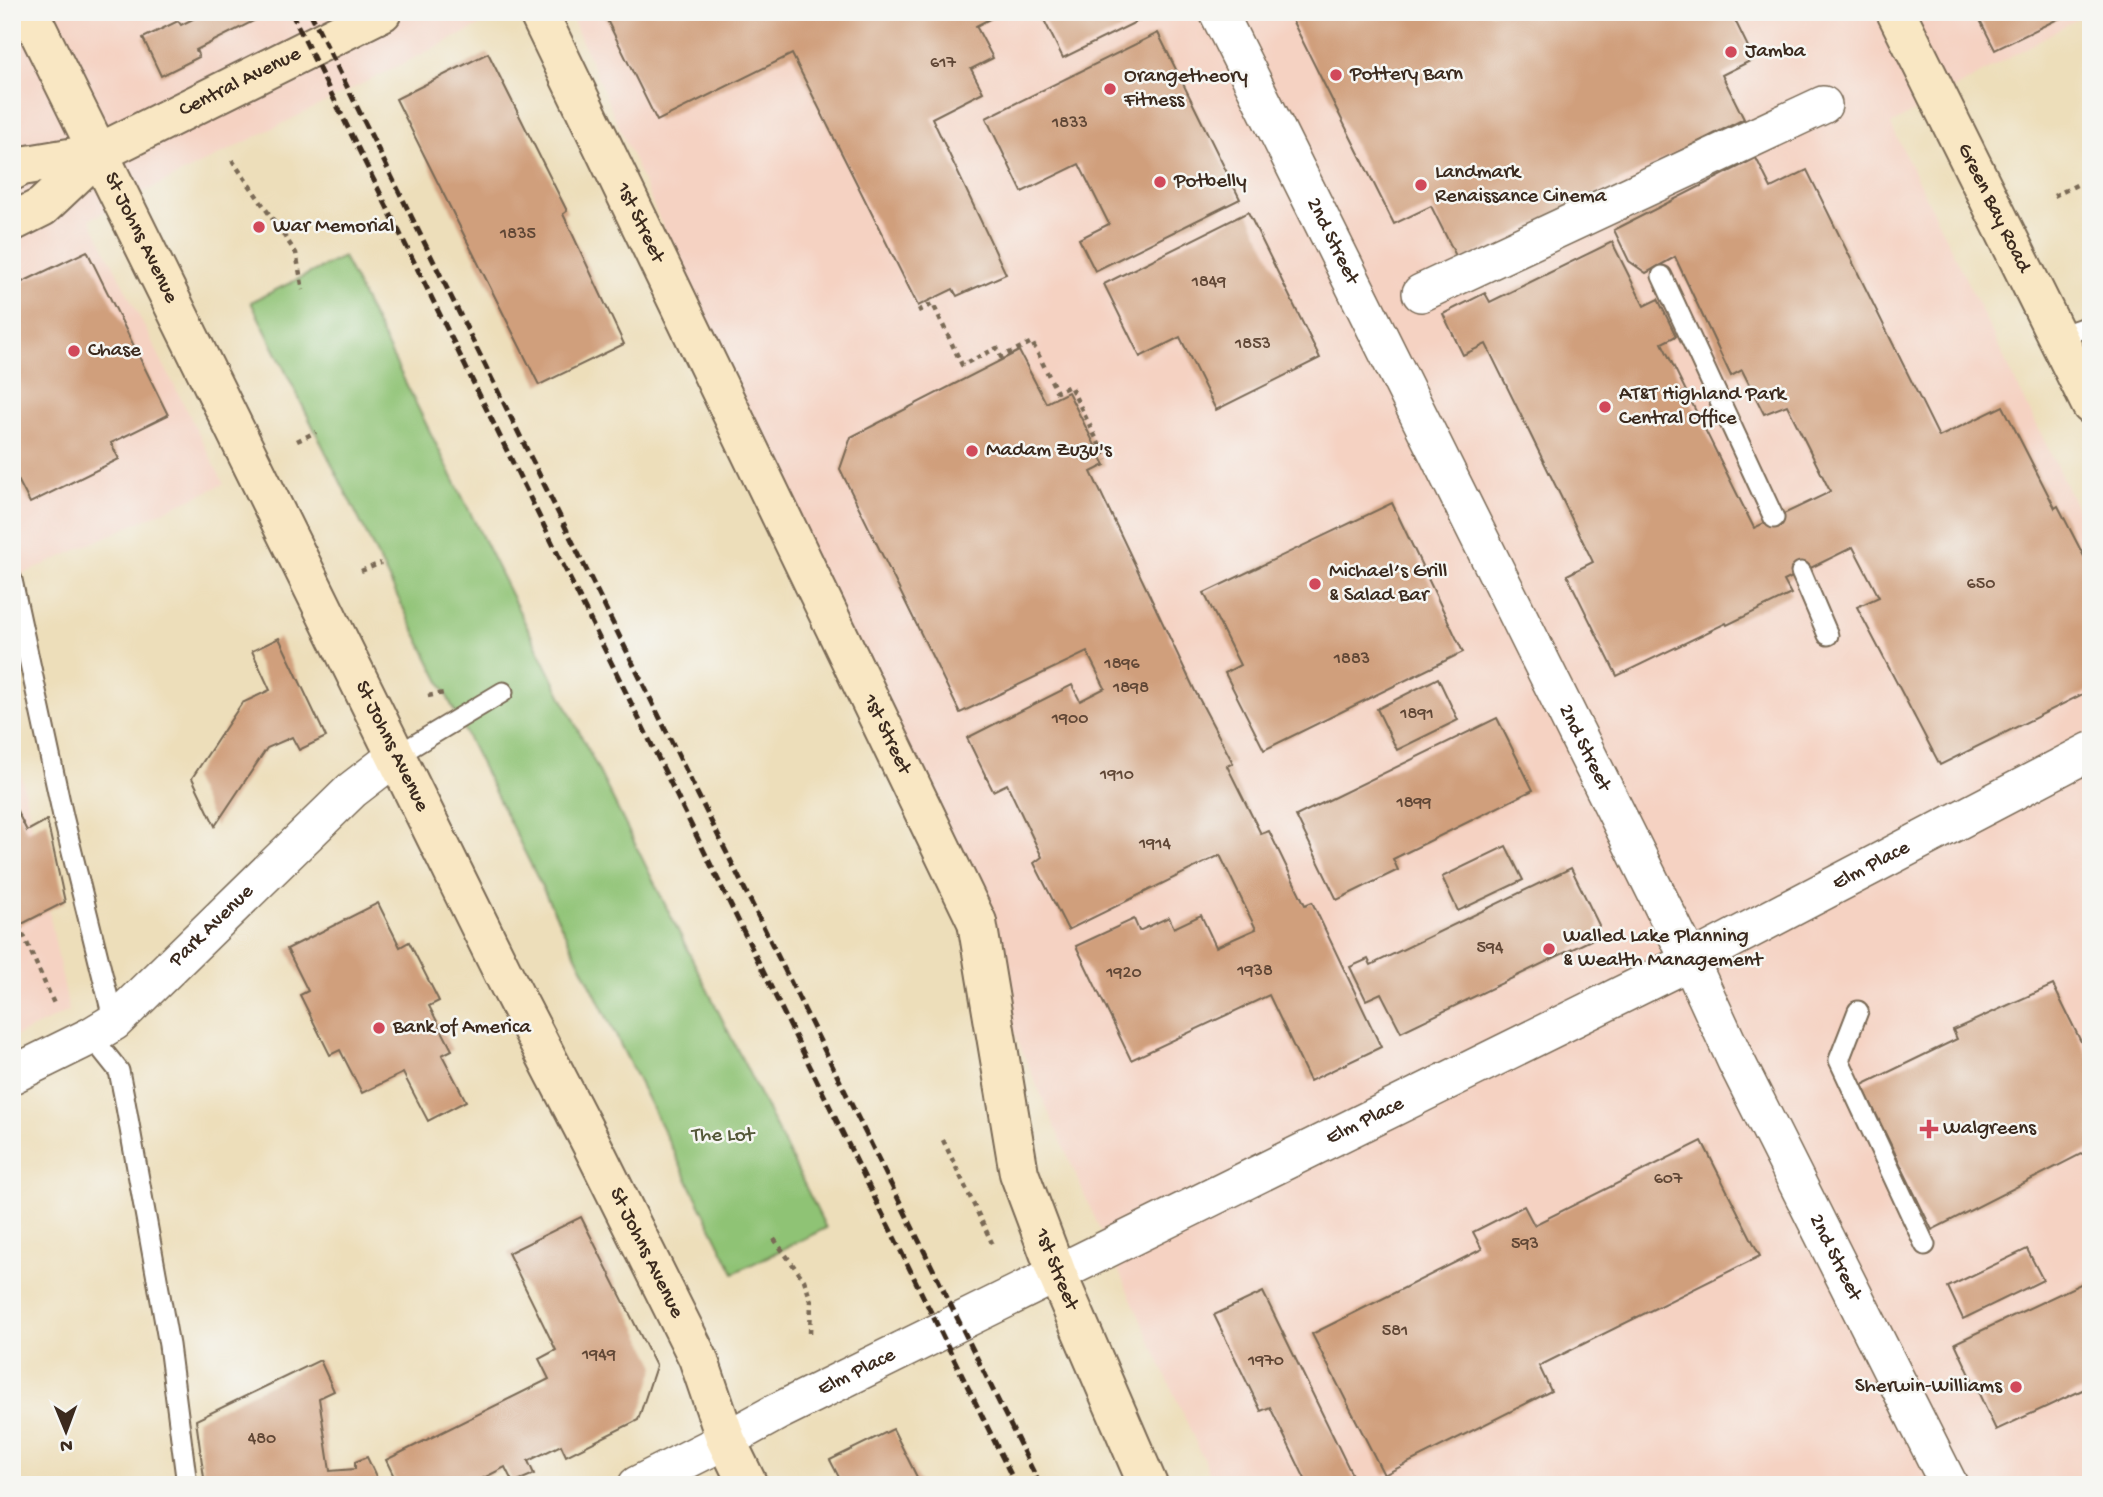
<svg xmlns="http://www.w3.org/2000/svg" width="2103" height="1497" viewBox="0 0 2103 1497" font-family="'Gochi Hand',sans-serif">
  <style>
    .built { fill: #f5d2c2 }
    .green { fill: #8fc375; stroke: #65764a; stroke-width: 2 }
    .building { fill: #d09f7c }
    .lines { fill: none; stroke-linecap: round; stroke-linejoin: round }
    .lane-casing { stroke: #796955; stroke-width: 23 }
    .street-casing { stroke: #796955; stroke-width: 40 }
    .secondary-casing { stroke: #796955; stroke-width: 42 }
    .path { stroke: #796955; stroke-width: 4.5; stroke-dasharray: 5 5; stroke-linecap: butt }
    .lane { stroke: #fff; stroke-width: 19 }
    .street { stroke: #fff; stroke-width: 37 }
    .secondary { stroke: #f9e7c3; stroke-width: 38 }
    .rail { stroke: #3b2a1e; stroke-width: 5; stroke-dasharray: 10 5; stroke-linecap: butt }
    .poi-dot { fill: #d1495b; stroke: #f6f6f2; stroke-width: 2.5 }
    .labels { text-anchor: middle; dominant-baseline: central; stroke-width: 5; stroke-linejoin: round; paint-order: stroke }
    .number-label { font-size: 18px; fill: #604736 }
    .poi-label { font-size: 21px; fill: #3b2a1e; stroke: #f6f6f2; text-anchor: start }
    .street-label { font-size: 21px; fill: #3b2a1e; stroke: #f6f6f2 }
    .park-label { font-size: 21px; fill: #545838; stroke: #f6f6f2 }
  </style>
  <rect width="100%" height="100%" fill="#f6f6f2"/>
  <filter id="ink" filterUnits="userSpaceOnUse"><feTurbulence type="fractalNoise" baseFrequency=".0143" numOctaves="2"/><feDisplacementMap in="SourceGraphic" scale="14" xChannelSelector="R" yChannelSelector="G"/><feConvolveMatrix kernelMatrix="1 2 1 2 8 2 1 2 1" color-interpolation-filters="sRGB"/></filter>
  <filter id="wash" filterUnits="userSpaceOnUse"><feTurbulence type="fractalNoise" baseFrequency=".00686" numOctaves="4" result="noise"/><feDisplacementMap in="SourceGraphic" scale="28" xChannelSelector="R" yChannelSelector="G"/><feGaussianBlur stdDeviation="1.57" result="paint"/><feColorMatrix in="noise" values="0 0 0 0 0 0 0 0 0 0 0 0 0 0 0 0 0 1.4 0 .05"/><feComposite in="paint" operator="in"/></filter>
  <g filter="url(#wash)">
    <rect width="100%" height="100%" fill="#eddeba"/>
    <g class="built">
      <path d="M12 12H507L90 219 224 484 12 579Z"/>
      <path d="M569 12H2089L1891 125 2091 537V1485H1215L1089 1205Z"/>
      <path d="M12 729 69 1011 12 1038Z"/>
    </g>
    <path class="green" d="M343 257 826 1228 734 1273 251 302Z"/>
    <g id="blocks">
      <g class="building">
        <path d="M207 12H271L196 50 199 57 161 76 143 38 178 21 181 25Z"/>
        <path d="M603 12H1003L976 26 993 58 971 69 983 92 932 118 1006 274 957 296 953 289 918 306 792 54 657 121Z"/>
        <path d="M1040 12H1148L1150 15 1063 58Z"/>
        <path d="M1288 12H1731L1754 59 1722 75 1744 119 1459 262 1431 206 1394 224Z"/>
        <path d="M1976 12H2072L1995 50Z"/>
        <path d="M1158 33 1240 199 1095 271 1079 239 1109 224 1079 164 1022 192 986 118Z"/>
        <path d="M488 53 567 211 563 214 624 344 539 385 396 99Z"/>
        <path d="M1756 158 1771 188 1807 170 1939 437 2003 406 2055 508 2058 506 2091 570V690L1940 765 1857 607 1879 597 1853 547 1784 581 1791 594 1727 625 1726 623 1617 676 1567 575 1593 562 1486 344 1463 355 1443 314 1485 293 1490 302 1612 242 1644 306 1658 299 1676 336 1662 343 1754 528 1826 494 1830 491 1787 405 1764 414 1742 370 1731 376 1675 257 1646 273 1629 261 1614 230Z"/>
        <path d="M1248 212 1320 358 1216 410 1180 337 1140 357 1104 284Z"/>
        <path d="M87 251 168 415 111 443 119 459 30 503 12 468V287Z"/>
        <path d="M1019 351 1046 403 1068 392 1105 465 1091 472 1195 691 1233 763 1227 766 1261 834 1269 831 1305 905 1312 902 1381 1047 1310 1081 1269 995 1131 1060 1076 946 1134 919 1139 931 1169 917 1174 928 1201 915 1216 947 1256 929 1220 855 1068 930 1034 863 1042 857 1007 784 993 791 967 738 1072 685 1080 701 1105 688 1087 652 960 713 840 469 851 437Z"/>
        <path d="M1392 503 1463 652 1264 750 1225 673 1240 665 1204 593Z"/>
        <path d="M279 638 326 737 299 750 292 737 267 748 215 826 192 778 242 703 270 690 252 651Z"/>
        <path d="M1438 678 1458 720 1397 750 1377 709Z"/>
        <path d="M1497 718 1533 790 1393 859 1398 870 1337 900 1296 816Z"/>
        <path d="M12 801 27 831 47 820 65 902 12 929Z"/>
        <path d="M1506 846 1523 880 1458 911 1442 877Z"/>
        <path d="M1571 868 1599 925 1595 938 1401 1032 1381 993 1366 1000 1350 967 1368 959 1371 965Z"/>
        <path d="M378 903 400 947 409 942 439 1001 429 1006 452 1050 442 1055 466 1101 428 1121 403 1073 362 1093 340 1050 330 1055 300 995 308 991 287 949Z"/>
        <path d="M2053 985 2091 1062V1149L1932 1230 1862 1085 1957 1039 1953 1030Z"/>
        <path d="M1702 1141 1760 1256 1539 1366 1551 1391 1384 1475 1312 1334 1482 1249 1473 1232 1524 1206 1534 1225Z"/>
        <path d="M581 1217 656 1366 638 1420 566 1456 561 1445 528 1461 534 1474 513 1483 505 1467 470 1485H398L386 1460 549 1379 539 1359 556 1350 508 1253Z"/>
        <path d="M2027 1249 2043 1280 1963 1319 1948 1287Z"/>
        <path d="M2091 1279V1386L1996 1430 1955 1343Z"/>
        <path d="M1263 1292 1357 1485H1308L1270 1407 1261 1411 1214 1315Z"/>
        <path d="M320 1360 334 1391 319 1398 330 1471 355 1469V1462L367 1457 380 1485H205L196 1420Z"/>
        <path d="M893 1429 921 1485H843L830 1460Z"/>
      </g>
    </g>
  </g>
  <g filter="url(#ink)">
    <use href="#blocks" fill-opacity="0" stroke="#796955" stroke-width="2"/>
    <g class="lines">
      <g class="lane-casing">
        <g id="lane">
          <path d="M1662 276 1774 518"/>
          <path d="M2057 337 2091 325"/>
          <path d="M1801 572 1828 635"/>
          <path d="M12 580 63 816 114 1022"/>
          <path d="M396 756 503 692"/>
          <path d="M1858 1011 1839 1060 1925 1245"/>
          <path d="M91 1036 119 1071 124 1096 169 1345 187 1485"/>
        </g>
      </g>
      <g class="street-casing">
        <g id="street">
          <path id="s1" d="M1218 12 1690 961 1736 1061 1949 1485"/>
          <path d="M1421 293 1823 105"/>
          <path id="s2" d="M12 1075 91 1036 114 1022 352 790 396 756"/>
          <path id="s3" d="M637 1485 726 1440 777 1412 1690 961 2091 751"/>
        </g>
      </g>
      <g class="secondary-casing">
        <g id="secondary">
          <path id="s4" d="M29 12 504 975 592 1145 698 1358 726 1440 748 1485"/>
          <path id="s5" d="M538 12 977 922 1019 1173 1057 1274 1148 1485"/>
          <path id="s6" d="M1896 12 2091 405"/>
          <path id="s7" d="M12 171 22 166 99 153 382 12"/>
          <path d="M12 222 42 207 99 153"/>
        </g>
      </g>
      <g class="path">
        <path d="M232 160 296 253 303 290"/>
        <path d="M2054 196 2091 178"/>
        <path d="M918 311 933 304 962 365 997 348 1001 357 1032 342 1057 392 1070 386 1107 460"/>
        <path d="M297 441 316 432"/>
        <path d="M361 571 381 563"/>
        <path d="M428 696 444 693"/>
        <path d="M19 925 55 1006"/>
        <path d="M943 1140 992 1243"/>
        <path d="M774 1239 804 1280 811 1301 810 1334"/>
      </g>
      <use href="#lane" class="lane"/>
      <use href="#street" class="street"/>
      <use href="#secondary" class="secondary"/>
      <g class="rail">
        <path d="M291 12 1016 1485"/>
        <path d="M310 12 1040 1485"/>
      </g>
    </g>
  </g>
  <g class="poi-dot">
    <circle cx="1731" cy="52" r="7"/>
    <circle cx="1336" cy="75" r="7"/>
    <circle cx="1110" cy="89" r="7"/>
    <circle cx="1160" cy="182" r="7"/>
    <circle cx="1421" cy="185" r="7"/>
    <circle cx="259" cy="227" r="7"/>
    <circle cx="74" cy="351" r="7"/>
    <circle cx="1605" cy="407" r="7"/>
    <circle cx="972" cy="451" r="7"/>
    <circle cx="1315" cy="584" r="7"/>
    <circle cx="1549" cy="949" r="7"/>
    <circle cx="379" cy="1028" r="7"/>
    <path d="M1925.5 1118.5h7v7h7v7h-7v7h-7v-7h-7v-7h7z"/>
    <circle cx="2016" cy="1387" r="7"/>
  </g>
  <g class="labels">
    <g class="number-label">
      <text x="943" y="63">617</text>
      <text x="1070" y="123">1833</text>
      <text x="518" y="234">1835</text>
      <text x="1209" y="282">1849</text>
      <text x="1253" y="344">1853</text>
      <text x="1981" y="584">650</text>
      <text x="1352" y="659">1883</text>
      <text x="1122" y="664">1896</text>
      <text x="1131" y="688">1898</text>
      <text x="1417" y="714">1891</text>
      <text x="1070" y="719">1900</text>
      <text x="1117" y="775">1910</text>
      <text x="1414" y="803">1899</text>
      <text x="1155" y="844">1914</text>
      <text x="1490" y="948">594</text>
      <text x="1255" y="971">1938</text>
      <text x="1124" y="973">1920</text>
      <text x="1668" y="1179">607</text>
      <text x="1525" y="1244">593</text>
      <text x="1395" y="1331">581</text>
      <text x="599" y="1355">1949</text>
      <text x="1266" y="1361">1970</text>
      <text x="262" y="1439">480</text>
    </g>
    <g class="poi-label">
      <text x="1745" y="52">Jamba</text>
      <text x="1350" y="75">Pottery Barn</text>
      <text x="1124" y="77">Orangetheory<tspan x="1124" dy="24">Fitness</tspan></text>
      <text x="1435" y="173">Landmark<tspan x="1435" dy="24">Renaissance Cinema</tspan></text>
      <text x="1174" y="182">Potbelly</text>
      <text x="273" y="227">War Memorial</text>
      <text x="88" y="351">Chase</text>
      <text x="1619" y="395">AT&amp;T Highland Park<tspan x="1619" dy="24">Central Office</tspan></text>
      <text x="986" y="451">Madam Zuzu's</text>
      <text x="1329" y="572">Michael’s Grill<tspan x="1329" dy="24">&amp; Salad Bar</tspan></text>
      <text x="1563" y="937">Walled Lake Planning<tspan x="1563" dy="24">&amp; Wealth Management</tspan></text>
      <text x="393" y="1028">Bank of America</text>
      <text x="1943" y="1129">Walgreens</text>
      <text x="2002" y="1387" text-anchor="end">Sherwin-Williams</text>
    </g>
    <g class="street-label">
      <text stroke="none"><textPath href="#s7" startOffset="247">Central Avenue</textPath></text>
      <text stroke="none"><textPath href="#s6" startOffset="219">Green Bay Road</textPath></text>
      <text stroke="none"><textPath href="#s5" startOffset="234">1st Street</textPath></text>
      <text stroke="none"><textPath href="#s4" startOffset="252">St Johns Avenue</textPath></text>
      <text stroke="none"><textPath href="#s1" startOffset="256">2nd Street</textPath></text>
      <text stroke="none"><textPath href="#s5" startOffset="802">1st Street</textPath></text>
      <text stroke="none"><textPath href="#s4" startOffset="819">St Johns Avenue</textPath></text>
      <text stroke="none"><textPath href="#s1" startOffset="822">2nd Street</textPath></text>
      <text stroke="none"><textPath href="#s3" startOffset="1381">Elm Place</textPath></text>
      <text stroke="none"><textPath href="#s2" startOffset="252">Park Avenue</textPath></text>
      <text stroke="none"><textPath href="#s3" startOffset="814">Elm Place</textPath></text>
      <text stroke="none"><textPath href="#s4" startOffset="1386">St Johns Avenue</textPath></text>
      <text stroke="none"><textPath href="#s1" startOffset="1390">2nd Street</textPath></text>
      <text stroke="none"><textPath href="#s5" startOffset="1368">1st Street</textPath></text>
      <text stroke="none"><textPath href="#s3" startOffset="247">Elm Place</textPath></text>
    </g>
    <g class="park-label">
      <text x="723" y="1136">The Lot</text>
    </g>
  </g>
  <rect width="2103" height="1497" fill="none" stroke="#f6f6f2" stroke-width="42"/>
  <g transform="translate(66 1431) rotate(179)" stroke="#f6f6f2" stroke-width="5" paint-order="stroke">
  <path d="M0-5L12 26L0 18L-12 26Z" fill="#3b2a1e"/>
  <text y="-10" font-size="19" font-weight="bold" text-anchor="middle" fill="#3b2a1e">N</text>
  </g>
</svg>
